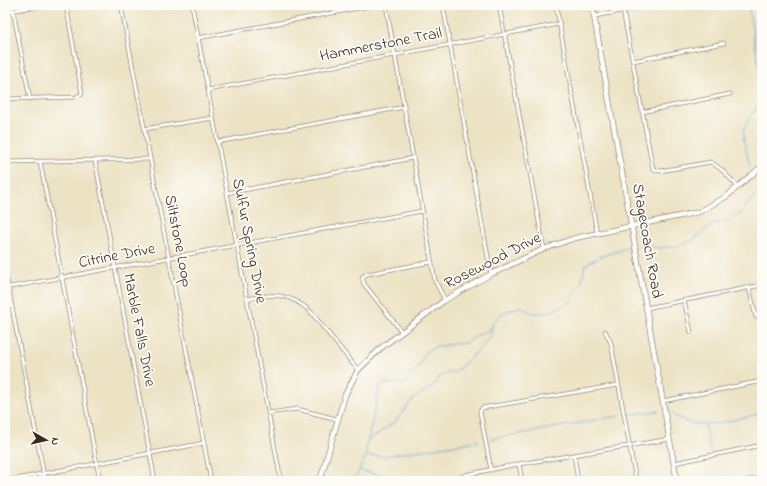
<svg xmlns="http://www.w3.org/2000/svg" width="767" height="486" viewBox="0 0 767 486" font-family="'Indie Flower',sans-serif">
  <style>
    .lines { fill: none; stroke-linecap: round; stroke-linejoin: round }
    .stream { stroke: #649ed3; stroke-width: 1 }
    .street-casing { stroke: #948671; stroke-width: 4.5 }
    .secondary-casing { stroke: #948671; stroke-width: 6 }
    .street { stroke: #fff; stroke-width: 3 }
    .secondary { stroke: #fff; stroke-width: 4.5 }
    .labels { text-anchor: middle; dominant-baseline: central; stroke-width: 3.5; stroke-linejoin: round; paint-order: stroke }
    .street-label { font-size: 16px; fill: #3b2a1e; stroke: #fdfcf7 }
  </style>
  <rect width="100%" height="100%" fill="#fdfcf7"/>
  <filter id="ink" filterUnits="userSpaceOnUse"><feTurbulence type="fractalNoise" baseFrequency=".025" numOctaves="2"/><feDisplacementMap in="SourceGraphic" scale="8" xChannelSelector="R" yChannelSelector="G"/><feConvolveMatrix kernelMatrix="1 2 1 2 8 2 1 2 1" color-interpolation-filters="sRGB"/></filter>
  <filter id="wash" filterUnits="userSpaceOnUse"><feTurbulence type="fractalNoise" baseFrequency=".012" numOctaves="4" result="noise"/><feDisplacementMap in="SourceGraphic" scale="16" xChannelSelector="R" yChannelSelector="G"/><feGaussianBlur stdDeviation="0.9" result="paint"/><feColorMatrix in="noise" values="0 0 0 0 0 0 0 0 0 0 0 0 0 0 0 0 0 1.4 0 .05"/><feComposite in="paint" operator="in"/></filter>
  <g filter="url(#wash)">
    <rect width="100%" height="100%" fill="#ece3c4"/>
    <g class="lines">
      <g class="stream">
        <path d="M748 5 762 84"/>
        <path d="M750 166C741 130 738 131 762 101"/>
        <path d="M760 180 762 184"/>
        <path d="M638 245 659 248 678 246 693 240 713 224 727 222 740 214 762 187"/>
        <path d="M669 410C693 437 732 419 762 413"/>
        <path d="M630 414 658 411"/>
        <path d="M705 425 710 451"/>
        <path d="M491 439 619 416"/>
        <path d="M368 440 380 386 384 384 406 383 407 378 419 367 425 352 437 346 465 343 491 328"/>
        <path d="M367 456H384L479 441"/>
        <path d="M360 470 391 478 396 481"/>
        <path d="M354 481 366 456 367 441 395 422 412 400 434 385 438 378 447 373H454L481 348 490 336 493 323 502 313 521 306C535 321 556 310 572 301L574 294 582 282 585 265 599 257 633 246"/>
      </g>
    </g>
  </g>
  <g filter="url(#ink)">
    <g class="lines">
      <g class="street-casing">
        <g id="street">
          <path d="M12 5 30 99"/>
          <path d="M121 5 211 481"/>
          <path d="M192 5 281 481"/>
          <path d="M386 5 435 281 445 300"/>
          <path d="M443 5 491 274"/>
          <path d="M499 5 544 249"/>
          <path d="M556 5 597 233"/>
          <path d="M622 5 653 169 660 171 711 162 722 170 738 187"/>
          <path d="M5 12 44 5"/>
          <path d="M595 16 653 5"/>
          <path d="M198 38 375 5"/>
          <path d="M633 61 724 43"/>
          <path d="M208 90 559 24"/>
          <path d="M5 99 76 97 82 94 66 5"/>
          <path d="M642 112 730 94"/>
          <path d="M144 129 213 118"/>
          <path d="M217 142 404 107"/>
          <path d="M95 160 155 481"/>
          <path d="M40 161 100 481"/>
          <path d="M5 162 150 159"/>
          <path d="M227 193 413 158"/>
          <path d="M5 270 45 481"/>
          <path d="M749 287 756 317"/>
          <path d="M5 288 422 211"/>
          <path d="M248 299C275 293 290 293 311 312L358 370"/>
          <path d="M684 300 691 332"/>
          <path d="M646 308 762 285"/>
          <path d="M605 331 611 343 636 481"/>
          <path d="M402 332 364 284 362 277 367 274 431 262"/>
          <path d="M663 401 762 381"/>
          <path d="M269 413 297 409 337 419"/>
          <path d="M574 455 578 481"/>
          <path d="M674 463 762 445"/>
          <path d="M519 464 522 481"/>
          <path d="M491 470 480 412 482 408 618 385"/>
          <path d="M5 481 204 443"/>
          <path d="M454 481 465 475 519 464 670 439"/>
          <path d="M744 481 762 478"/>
        </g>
      </g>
      <g class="secondary-casing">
        <g id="secondary">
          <path d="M592 5 677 481"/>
          <path d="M320 481 345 395 358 370 382 347 445 300 491 274 544 249 575 238 699 212 727 196 762 166"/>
        </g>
      </g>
      <use href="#street" class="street"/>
      <use href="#secondary" class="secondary"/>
    </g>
  </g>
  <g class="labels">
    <g class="street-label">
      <text transform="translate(381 45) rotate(-11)">Hammerstone Trail</text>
      <text transform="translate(178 241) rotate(79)">Siltstone Loop</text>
      <text transform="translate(249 241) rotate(79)">Sulfur Spring Drive</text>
      <text transform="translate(647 241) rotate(80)">Stagecoach Road</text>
      <text transform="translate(117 256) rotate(-11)">Citrine Drive</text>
      <text transform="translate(493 261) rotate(-27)">Rosewood Drive</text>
      <text transform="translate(139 330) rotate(79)">Marble Falls Drive</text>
    </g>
  </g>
  <rect width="767" height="486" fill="none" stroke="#fdfcf7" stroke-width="20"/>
  <g transform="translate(46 440) rotate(98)" stroke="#fdfcf7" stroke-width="3" paint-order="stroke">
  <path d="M0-3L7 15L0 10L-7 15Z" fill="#3b2a1e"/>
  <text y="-6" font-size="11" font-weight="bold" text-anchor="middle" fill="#3b2a1e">N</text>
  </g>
</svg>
